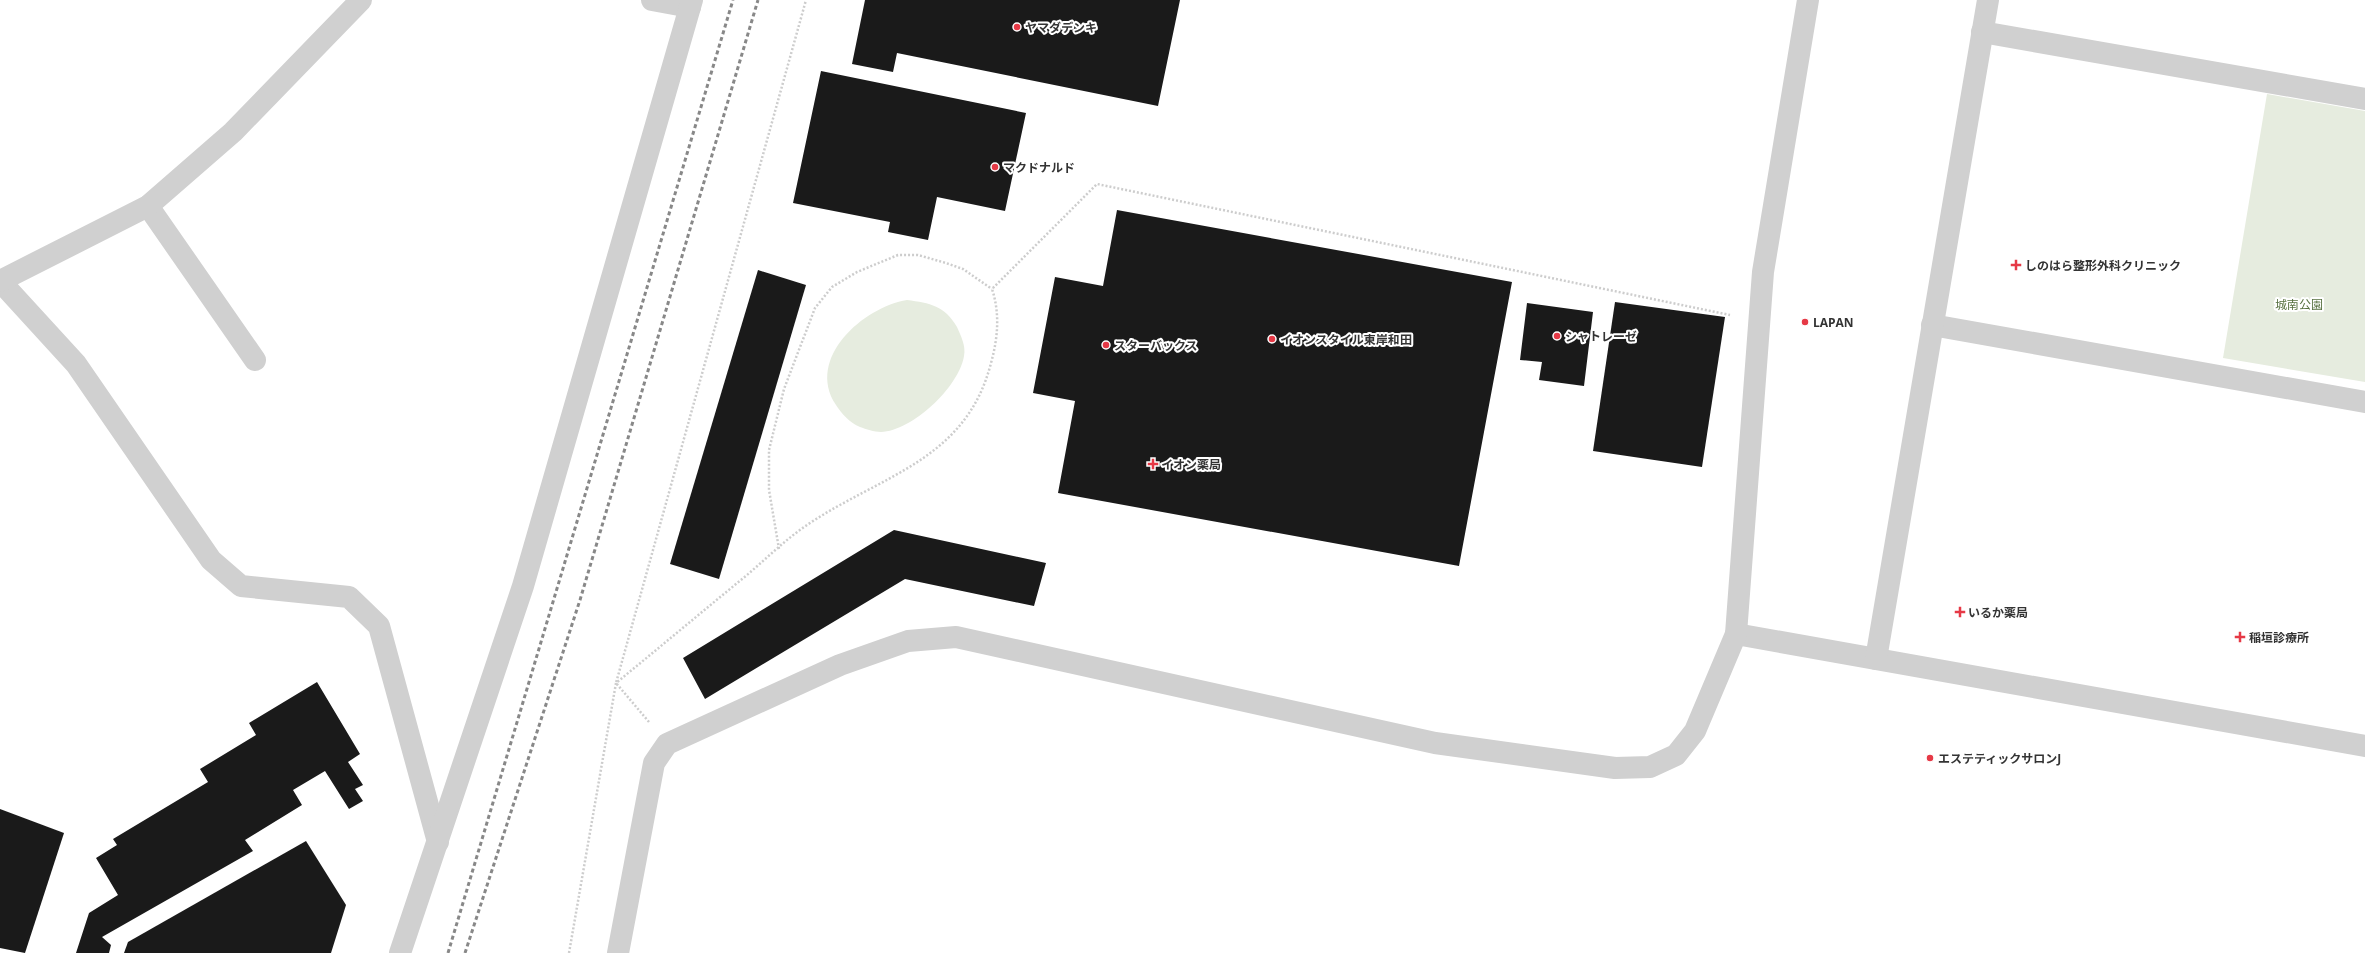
<svg xmlns="http://www.w3.org/2000/svg" width="2365" height="953" viewBox="0 0 2365 953" font-family="'Open Sans','Noto Sans JP',sans-serif">
  <style>
    .green { fill: #e6ecdf }
    .building { fill: #1a1a1a }
    .lines { fill: none; stroke-linecap: round; stroke-linejoin: round }
    .path { stroke: #cdcdcd; stroke-width: 2.5; stroke-dasharray: 2 2; stroke-linecap: butt }
    .minor { stroke: #d0d0d0; stroke-width: 22 }
    .tertiary { stroke: #d0d0d0; stroke-width: 22 }
    .rail { stroke: #888; stroke-width: 3; stroke-dasharray: 4 3; stroke-linecap: butt }
    .poi-dot { fill: #e63946; stroke: #fff; stroke-width: 1.5 }
    .labels { text-anchor: middle; dominant-baseline: central; stroke-width: 4; stroke-linejoin: round; paint-order: stroke }
    .poi-label { font-size: 12px; font-weight: bold; fill: #333; stroke: #fff; text-anchor: start }
    .park-label { font-size: 12px; fill: #56703f; stroke: #fff }
  </style>
  <rect width="100%" height="100%" fill="#fff"/>
  <g class="green">
    <path d="M2267 94 2365 111V382L2223 358Z"/>
    <path d="M907 300C930 303 945 306 957 327 961 336 966 346 964 356 959 387 912 431 881 432 874 432 866 429 860 427 850 423 841 413 836 405 805 358 864 307 907 300Z"/>
  </g>
  <g class="building">
    <path d="M865 0H1180L1158 106 897 53 893 72 852 64Z"/>
    <path d="M821 71 1026 113 1005 211 937 197 928 240 888 232 890 222 793 203Z"/>
    <path d="M1117 210 1512 282 1459 566 1058 493 1075 401 1033 393 1055 277 1103 286Z"/>
    <path d="M758 270 806 285 719 579 670 564Z"/>
    <path d="M1615 302 1725 317 1702 467 1593 451Z"/>
    <path d="M1527 303 1593 312 1584 386 1539 380 1542 362 1520 360Z"/>
    <path d="M894 530 1046 563 1034 606 905 579 705 699 683 658Z"/>
    <path d="M317 682 360 754 348 762 363 785 355 789 363 801 349 809 325 771 293 790 302 805 245 840 253 851 102 937 111 945 109 953H76L89 913 118 895 96 858 117 845 113 839 208 782 200 769 256 735 249 723Z"/>
    <path d="M0 809 64 833 25 953 0 948Z"/>
    <path d="M306 841 346 905 331 953H124L128 942Z"/>
  </g>
  <g class="lines">
    <g class="path">
      <path d="M779 549 769 490V450L784 389 815 308 832 287 857 272 898 255H918L946 263 963 269 992 289"/>
      <path d="M649 722 616 683 806 0"/>
      <path d="M569 953 616 683C660 647 703 611 747 575 767 558 786 539 807 525 881 475 966 461 991 363 998 338 1000 313 992 289L1097 184 1730 315"/>
    </g>
    <g class="minor">
      <path d="M652 0 690 7"/>
      <path d="M1982 32 2365 99"/>
      <path d="M148 206 255 360"/>
      <path d="M0 281 76 364 211 560 241 586 349 597 379 626 438 842"/>
      <path d="M0 281 148 206 233 132 361 0"/>
      <path d="M1932 325 2365 402"/>
      <path d="M400 953 523 586 692 0"/>
    </g>
    <g class="tertiary">
      <path d="M1736 634 2365 746"/>
      <path d="M1876 659 1988 0"/>
      <path d="M618 953 654 763 667 744 840 665 908 641 956 637 1435 743 1615 768 1650 767 1676 755 1695 731 1736 634 1763 272 1808 0"/>
    </g>
    <g class="rail">
      <path d="M448 953 733 0"/>
      <path d="M465 953 580 600 758 0"/>
    </g>
  </g>
  <g class="poi-dot">
    <circle cx="1017" cy="27" r="4"/>
    <circle cx="995" cy="167" r="4"/>
    <path d="M2014 259h4v4h4v4h-4v4h-4v-4h-4v-4h4z"/>
    <circle cx="1805" cy="322" r="4"/>
    <circle cx="1557" cy="336" r="4"/>
    <circle cx="1272" cy="339" r="4"/>
    <circle cx="1106" cy="345" r="4"/>
    <path d="M1151 458h4v4h4v4h-4v4h-4v-4h-4v-4h4z"/>
    <path d="M1958 606h4v4h4v4h-4v4h-4v-4h-4v-4h4z"/>
    <path d="M2238 631h4v4h4v4h-4v4h-4v-4h-4v-4h4z"/>
    <circle cx="1930" cy="758" r="4"/>
  </g>
  <g class="labels">
    <g class="poi-label">
      <text x="1025" y="27">ヤマダデンキ</text>
      <text x="1003" y="167">マクドナルド</text>
      <text x="2025" y="265">しのはら整形外科クリニック</text>
      <text x="1813" y="322">LAPAN</text>
      <text x="1565" y="336">シャトレーゼ</text>
      <text x="1280" y="339">イオンスタイル東岸和田</text>
      <text x="1114" y="345">スターバックス</text>
      <text x="1161" y="464">イオン薬局</text>
      <text x="1968" y="612">いるか薬局</text>
      <text x="2249" y="637">稲垣診療所</text>
      <text x="1938" y="758">エステティックサロンJ</text>
    </g>
    <g class="park-label">
      <text x="2299" y="304">城南公園</text>
    </g>
  </g>
</svg>
